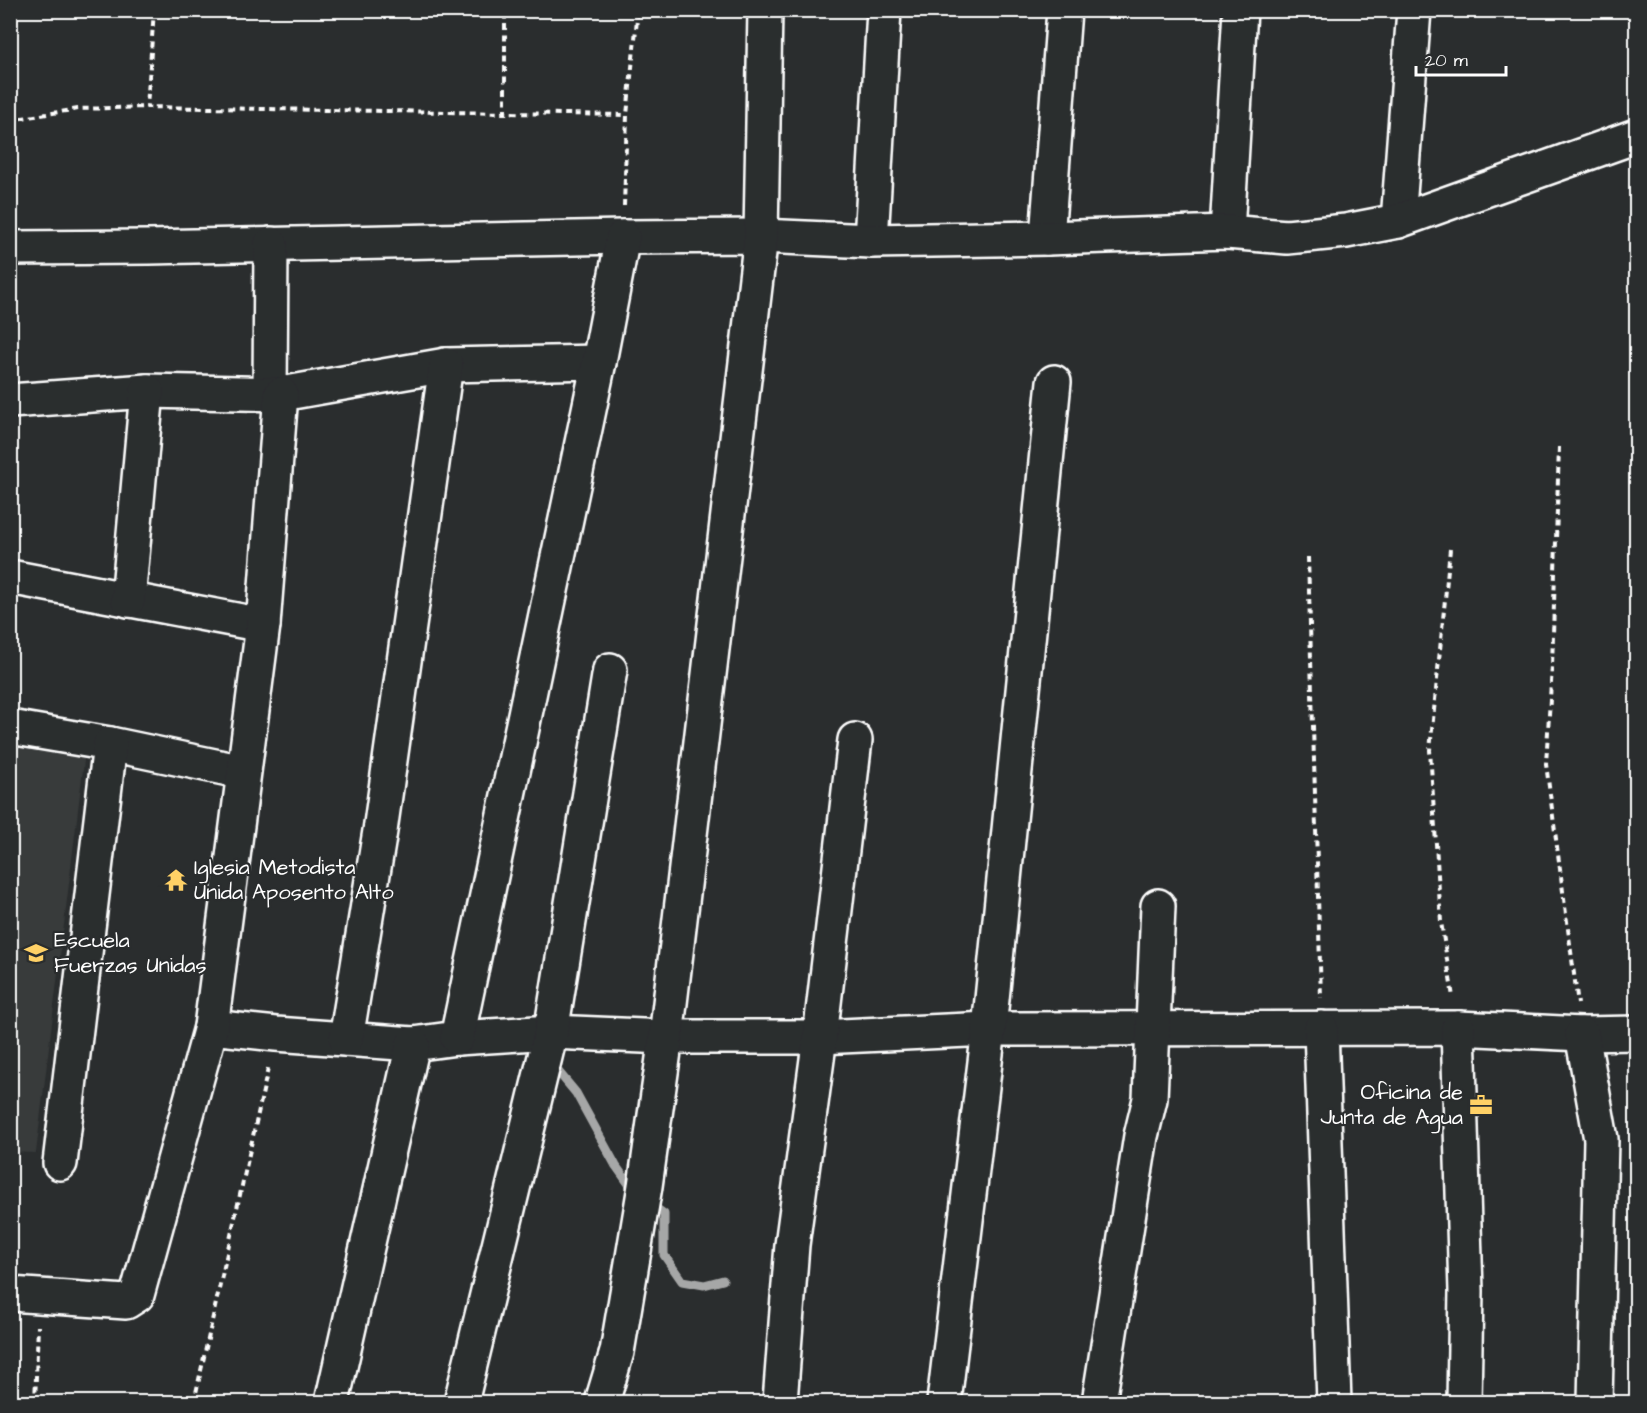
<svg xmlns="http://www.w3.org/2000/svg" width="1647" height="1413" viewBox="0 0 1647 1413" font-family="'Architects Daughter',sans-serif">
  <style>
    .built { fill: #373a3b }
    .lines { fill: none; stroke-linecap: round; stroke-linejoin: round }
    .stream { stroke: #a6a7a7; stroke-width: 9 }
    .minor-casing { stroke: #fff; stroke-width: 38 }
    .path { stroke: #fff; stroke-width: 4; stroke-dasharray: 6 4.5; stroke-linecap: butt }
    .minor { stroke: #2a2d2e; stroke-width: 33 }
    .labels { text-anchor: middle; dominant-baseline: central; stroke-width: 4.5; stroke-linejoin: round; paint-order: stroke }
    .poi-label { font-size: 22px; fill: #fff; stroke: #2a2d2e; text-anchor: start }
  </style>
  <rect width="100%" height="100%" fill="#2a2d2e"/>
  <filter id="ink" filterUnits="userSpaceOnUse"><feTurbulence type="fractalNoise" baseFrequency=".0167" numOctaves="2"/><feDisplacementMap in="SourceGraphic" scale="12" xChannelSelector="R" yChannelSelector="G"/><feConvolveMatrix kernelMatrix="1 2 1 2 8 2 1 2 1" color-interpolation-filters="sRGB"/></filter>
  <g filter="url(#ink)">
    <path class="built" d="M11 741 85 753 36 1153 11 1152Z"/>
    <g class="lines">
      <g class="stream">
        <path d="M551 1063 576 1093 616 1166 636 1194"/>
        <path d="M650 1204 664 1214V1255L682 1281 704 1285 723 1280"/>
      </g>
      <g class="minor-casing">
        <g id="minor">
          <path d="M1398 221 1414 10"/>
          <path d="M1227 232 1240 10"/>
          <path d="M1047 238 1064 10"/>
          <path d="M871 241 884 10"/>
          <path d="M10 248 149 247 623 237 761 236 871 241 1047 238 1227 232 1287 237 1346 231 1398 221 1636 136"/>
          <path d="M270 395 271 244"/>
          <path d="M10 401 147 391 281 394 446 365 599 362"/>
          <path d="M10 577 263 625"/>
          <path d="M128 600 147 391"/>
          <path d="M10 727 110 744 243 772"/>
          <path d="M211 1027 276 1034 413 1044 457 1038 551 1032 666 1037H820L989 1029 1458 1028 1582 1034 1636 1033"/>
          <path d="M1321 1028 1334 1402"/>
          <path d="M1458 1028 1466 1291 1464 1402"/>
          <path d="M1582 1034 1601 1139 1595 1402"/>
          <path d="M457 1038 599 362 623 237"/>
          <path d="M346 1039 380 831 446 365"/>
          <path d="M60 1163 110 744"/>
          <path d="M10 1294 126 1302 137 1295 211 1027 263 625 281 394"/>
          <path d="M332 1402 413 1044"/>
          <path d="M461 1402 551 1032 610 670"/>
          <path d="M602 1402 617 1352 645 1186 666 1037 761 236 765 10"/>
          <path d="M780 1402 792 1245 820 1037 855 740"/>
          <path d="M944 1402 989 1029 1054 382"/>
          <path d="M1099 1402 1141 1136 1150 1099 1158 906"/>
        </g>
      </g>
      <g class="path">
        <path d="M154 10 147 107 627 115"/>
        <path d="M505 114V10"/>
        <path d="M10 120 78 109 147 107"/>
        <path d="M624 206 627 115 638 10"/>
        <path d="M1559 447 1552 666 1546 764 1578 1004"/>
        <path d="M1450 549 1430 750 1441 922 1453 997"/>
        <path d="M1308 557 1321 998"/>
        <path d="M35 1402 38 1326"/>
        <path d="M194 1402 269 1064"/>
      </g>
      <use href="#minor" class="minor"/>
    </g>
  </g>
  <defs>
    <g id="temple-bare" transform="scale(1.8)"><path d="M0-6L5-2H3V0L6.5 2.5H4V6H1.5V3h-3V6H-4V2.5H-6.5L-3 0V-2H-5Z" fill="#ffd166" stroke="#2a2d2e" stroke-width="2.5" paint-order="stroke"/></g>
    <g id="school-bare" transform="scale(1.8)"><path d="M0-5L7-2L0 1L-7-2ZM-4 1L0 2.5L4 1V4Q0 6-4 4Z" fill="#ffd166" stroke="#2a2d2e" stroke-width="2.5" paint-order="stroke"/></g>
    <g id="office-bare" transform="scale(1.8)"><path d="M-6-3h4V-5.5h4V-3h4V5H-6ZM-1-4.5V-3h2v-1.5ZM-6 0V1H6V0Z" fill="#ffd166" stroke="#2a2d2e" stroke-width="2.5" paint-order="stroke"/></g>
  </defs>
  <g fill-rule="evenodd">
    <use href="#temple-bare" x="176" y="880"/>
    <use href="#school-bare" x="36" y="953"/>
    <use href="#office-bare" x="1481" y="1105"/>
  </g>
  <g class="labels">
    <g class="poi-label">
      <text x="194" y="867">Iglesia Metodista<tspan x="194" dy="25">Unida Aposento Alto</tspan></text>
      <text x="54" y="940">Escuela<tspan x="54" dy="25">Fuerzas Unidas</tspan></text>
      <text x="1463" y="1092" text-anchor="end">Oficina de<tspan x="1463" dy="25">Junta de Agua</tspan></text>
    </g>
  </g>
  <rect width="1647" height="1413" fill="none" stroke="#2a2d2e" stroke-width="36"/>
  <rect x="18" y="18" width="1611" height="1377" fill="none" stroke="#fff" stroke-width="2" filter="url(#ink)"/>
  <path d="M1416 66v9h90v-9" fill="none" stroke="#ffffff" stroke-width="3"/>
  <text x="1425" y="66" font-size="18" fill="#ffffff" stroke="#2a2d2e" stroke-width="4.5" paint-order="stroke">20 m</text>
</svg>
